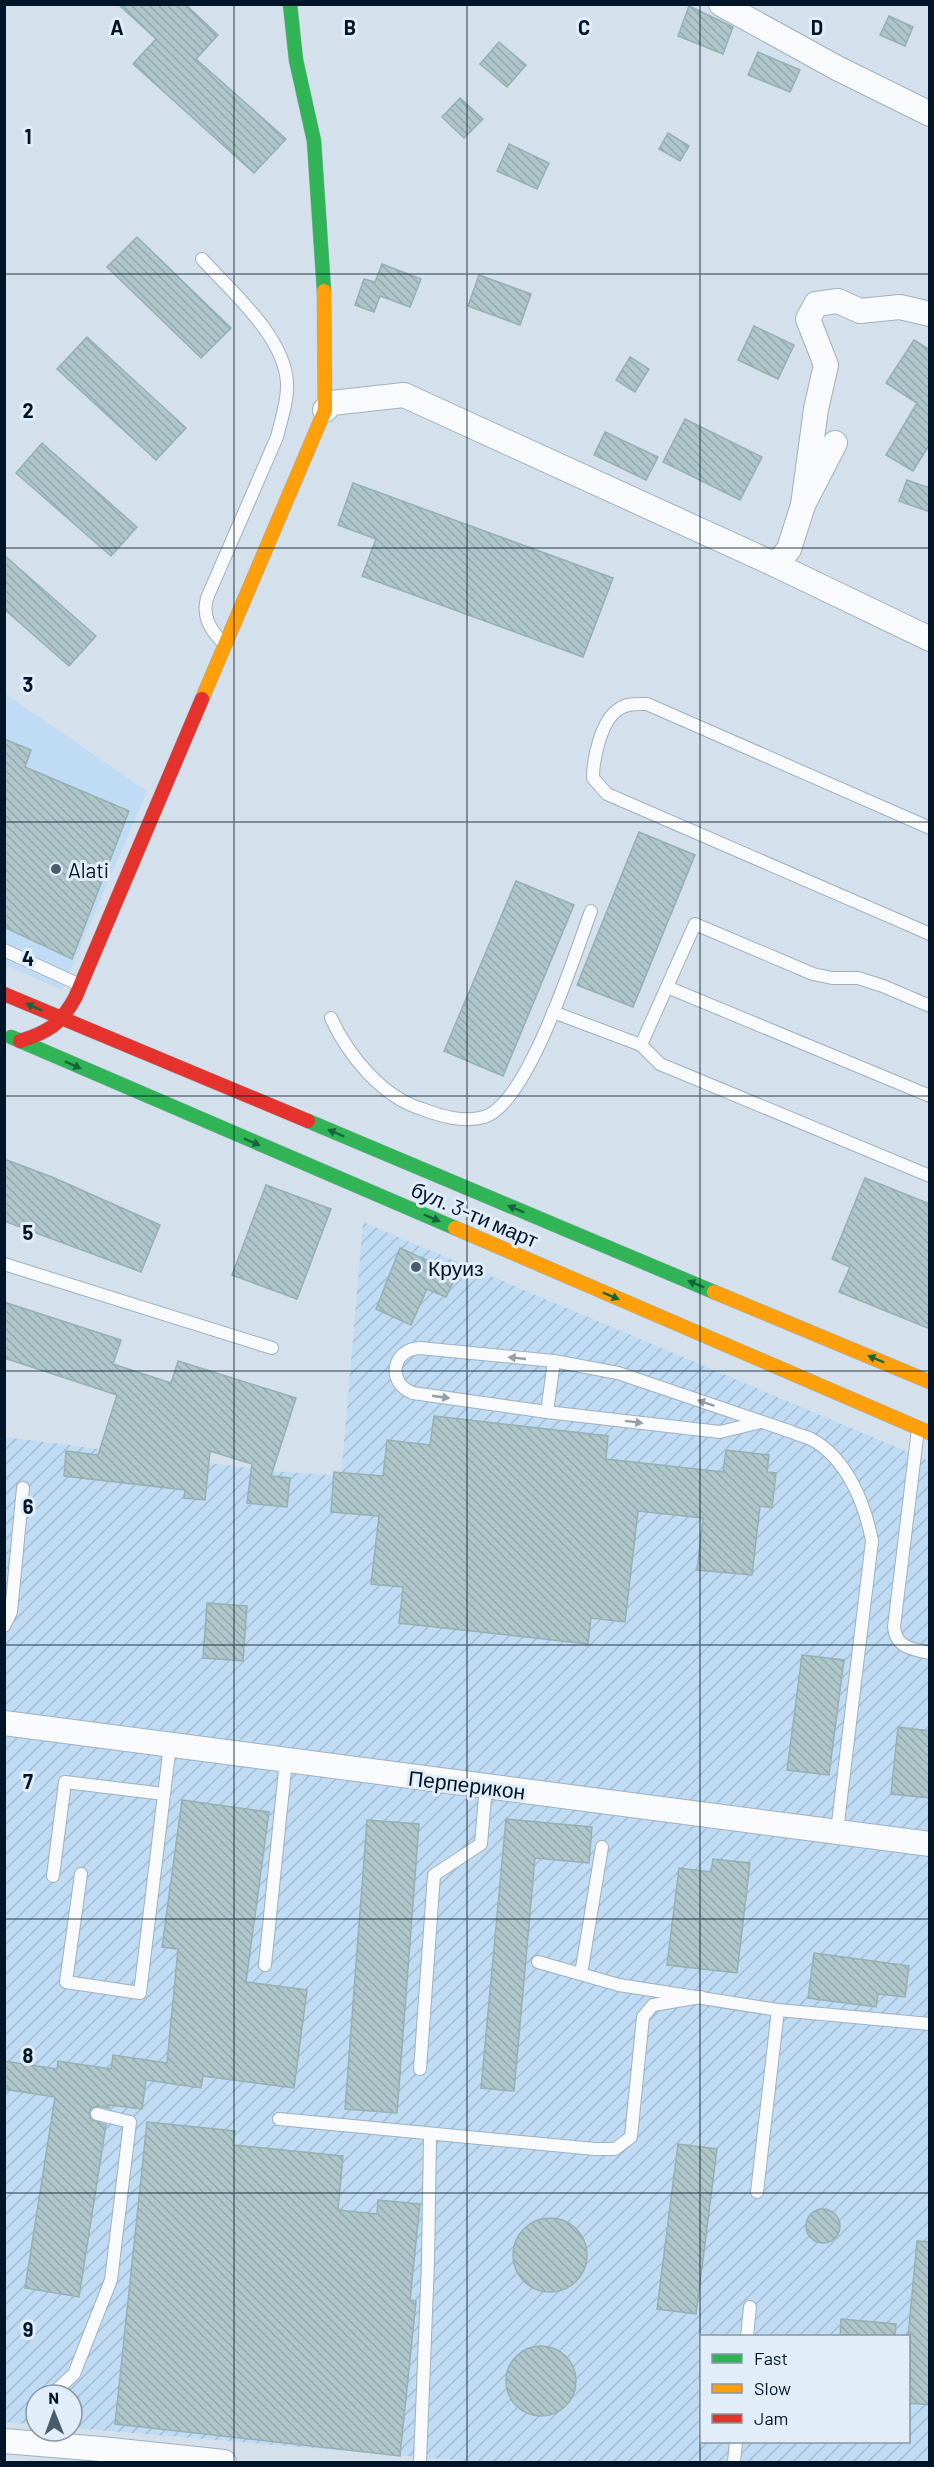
<svg xmlns="http://www.w3.org/2000/svg" width="934" height="2467" viewBox="0 0 934 2467" font-family="Barlow,sans-serif">
  <style>
    .built { fill: #c0dcf4 }
    .industrial { fill: url(#industrial-furrows); fill-rule: evenodd }
    .building { fill: url(#building-back-hatch); stroke: #95b0b2; stroke-width: 1.5 }
    .lines { fill: none; stroke-linecap: round; stroke-linejoin: round }
    .lane-casing { stroke: #9fb0be; stroke-width: 14 }
    .street-casing { stroke: #9fb0be; stroke-width: 26 }
    .fast-casing { stroke: #9fb0be; stroke-width: 15 }
    .slow-casing { stroke: #9fb0be; stroke-width: 15 }
    .jam-casing { stroke: #9fb0be; stroke-width: 15 }
    .lane { stroke: #f9fafc; stroke-width: 12 }
    .street { stroke: #f9fafc; stroke-width: 24 }
    .fast { stroke: #30b455; stroke-width: 14 }
    .slow { stroke: #ff9f0a; stroke-width: 14 }
    .jam { stroke: #e5322d; stroke-width: 14 }
    .oneway { fill: #18643e }
    .oneway2 { fill: #959ea7 }
    .grid { fill: none; stroke: #001527; stroke-width: 1.5; stroke-opacity: 0.55 }
    .poi-dot { fill: #4a5c6c; stroke: #e1edf8; stroke-width: 2 }
    .labels { text-anchor: middle; dominant-baseline: central; stroke-width: 6; stroke-linejoin: round; paint-order: stroke }
    .poi-label { font-size: 21px; fill: #001527; stroke: #e1edf8; text-anchor: start }
    .street-label { font-size: 21px; fill: #001527; stroke: #e1edf8 }
    .grid-label { font-size: 20px; text-anchor: middle; font-weight: bold; fill: #001527; stroke: #e1edf8; stroke-width: 6; stroke-linejoin: round; paint-order: stroke }
  </style>
  <defs>
    <pattern id="industrial-furrows" width="10" height="10" patternUnits="userSpaceOnUse" patternTransform="scale(1.5)"><rect width="10" height="10" fill="#c0dcf4"/><path d="M-1 1l2-2M0 10L10 0M9 11l2-2" fill="none" stroke="#a3bcd1"/></pattern>
    <pattern id="building-back-hatch" width="6" height="6" patternUnits="userSpaceOnUse" patternTransform="scale(1.5)"><rect width="6" height="6" fill="#aec6c9"/><path d="M-1 5l2 2M0 0l6 6M5-1l2 2" fill="none" stroke="#94a9ad"/></pattern>
  </defs>
  <rect width="100%" height="100%" fill="#d4e1ec"/>
  <path class="built" d="M4 693 147 791 62 990 5 965Z"/>
  <path class="industrial" d="M363 1222 929 1461V2462H480L72 2428V2395H36V2425L5 2422V1437L273 1471 341 1476ZM702 2336H908V2442H702Z"/>
  <g class="building">
    <path d="M118 4H185L218 35 196 59 286 139 254 173 133 64 156 39Z"/>
    <path d="M689 6 733 27 723 54 678 36Z"/>
    <path d="M889 16 913 27 905 46 880 35Z"/>
    <path d="M499 42 526 65 507 87 480 64Z"/>
    <path d="M758 52 800 70 790 92 748 75Z"/>
    <path d="M460 98 483 119 464 138 442 117Z"/>
    <path d="M668 133 689 146 680 161 659 149Z"/>
    <path d="M509 144 549 163 537 189 497 171Z"/>
    <path d="M137 237 231 328 201 358 107 267Z"/>
    <path d="M382 264 421 279 410 307 380 296 374 312 355 305 364 279 375 282Z"/>
    <path d="M479 275 531 294 520 325 468 306Z"/>
    <path d="M754 326 794 345 778 379 738 360Z"/>
    <path d="M87 337 186 428 156 460 57 369Z"/>
    <path d="M914 340 930 350V444L913 471 886 455 917 403 886 383Z"/>
    <path d="M630 357 649 369 635 392 616 380Z"/>
    <path d="M685 419 762 457 740 500 663 462Z"/>
    <path d="M605 432 658 457 646 480 594 455Z"/>
    <path d="M42 443 137 527 111 556 16 473Z"/>
    <path d="M907 480 930 488V512L899 501Z"/>
    <path d="M353 483 613 578 583 657 362 576 376 539 338 525Z"/>
    <path d="M4 555 96 636 69 666 4 609Z"/>
    <path d="M4 739 31 750 25 767 129 811 72 959 4 927Z"/>
    <path d="M639 832 695 855 633 1007 577 985Z"/>
    <path d="M516 881 574 905 503 1076 444 1051Z"/>
    <path d="M4 1159 52 1177 160 1225 141 1272 4 1221Z"/>
    <path d="M865 1178 930 1204V1329L839 1292 850 1267 832 1259Z"/>
    <path d="M266 1185 331 1209 297 1299 232 1275Z"/>
    <path d="M400 1248 457 1274 446 1297 427 1289 411 1325 376 1309Z"/>
    <path d="M4 1302 121 1340 113 1364 171 1383 178 1361 296 1398 271 1476 290 1478 287 1507 247 1503 252 1464 210 1451 205 1500 184 1498 185 1490 64 1476 66 1451 98 1455 117 1395 4 1358Z"/>
    <path d="M434 1416 608 1436 606 1459 723 1472 726 1450 769 1455 767 1472 776 1473 772 1508 760 1506 752 1575 697 1570 703 1518 638 1511 625 1622 591 1618 588 1644 399 1623 403 1587 371 1584 379 1516 331 1512 334 1472 383 1476 387 1440 430 1445Z"/>
    <path d="M207 1603 247 1606 243 1661 203 1658Z"/>
    <path d="M802 1655 844 1660 829 1775 787 1770Z"/>
    <path d="M898 1727 930 1731V1798L891 1794Z"/>
    <path d="M182 1800 269 1812 246 1982 307 1990 294 2088 203 2076 201 2088 146 2080 142 2109 109 2105V2108L98 2106 91 2108 89 2113 91 2120 106 2125 79 2297 25 2288 55 2097 4 2089V2061L57 2069 58 2061 111 2069 113 2055 167 2063 178 1949 162 1947Z"/>
    <path d="M506 1819 592 1827 589 1863 535 1858 514 2091 481 2088Z"/>
    <path d="M367 1820 419 1824 397 2113 345 2109Z"/>
    <path d="M713 1859 750 1863 737 1973 667 1965 679 1868 711 1872Z"/>
    <path d="M814 1953 909 1966 905 1997 878 1994 876 2007 808 1998Z"/>
    <path d="M147 2122 235 2131 233 2145 343 2156 338 2210 377 2214 378 2200 420 2204 410 2300 416 2301 400 2456 115 2424Z"/>
    <path d="M678 2144 717 2149 696 2314 657 2309Z"/>
    <circle cx="823" cy="2226" r="17"/>
    <circle cx="550" cy="2255" r="37"/>
    <path d="M917 2241 930 2242V2405L909 2403 908 2337Z"/>
    <path d="M841 2319 896 2324 895 2337H840Z"/>
    <circle cx="541" cy="2381" r="35"/>
  </g>
  <g class="lines">
    <g class="lane-casing">
      <g id="lane">
        <path d="M202 259C231 291 285 337 287 383 288 401 281 420 277 437L207 598C202 617 210 629 223 643"/>
        <path d="M930 828 647 704C637 704 627 703 619 709 601 720 593 759 593 778L607 794 930 934"/>
        <path d="M4 950 80 985"/>
        <path d="M667 987 930 1096"/>
        <path d="M930 1006 883 986 858 978H832L813 974 695 924 641 1045 660 1064 930 1176"/>
        <path d="M553 1012 641 1045"/>
        <path d="M331 1018C348 1055 382 1097 422 1109 441 1116 463 1123 484 1117 528 1104 575 954 591 911"/>
        <path d="M4 1264 272 1348"/>
        <path d="M547 1412 554 1361"/>
        <path d="M761 1422 720 1432 547 1412 413 1393C386 1383 392 1349 420 1348L554 1361 618 1373 789 1431C796 1434 804 1436 811 1439 847 1458 865 1504 872 1541L837 1831"/>
        <path d="M918 1429 894 1627C896 1648 912 1649 930 1653"/>
        <path d="M4 1626 11 1612 23 1488"/>
        <path d="M81 1874 66 1982 140 1993 170 1745"/>
        <path d="M53 1876 65 1782 164 1794"/>
        <path d="M538 1962 619 1985 778 2010 930 2024"/>
        <path d="M265 1965 286 1760"/>
        <path d="M581 1974 602 1847"/>
        <path d="M420 2069 434 1875 481 1844 486 1786"/>
        <path d="M279 2119 595 2149H615L631 2137 643 2017 653 2005 701 1997"/>
        <path d="M757 2192 778 2010"/>
        <path d="M747 2336 750 2307"/>
        <path d="M51 2395 74 2374 111 2280 130 2122 97 2114"/>
        <path d="M420 2462 428 2263 430 2135"/>
        <path d="M734 2462 736 2442"/>
      </g>
    </g>
    <g class="street-casing">
      <g id="street">
        <path d="M721 4 837 68 930 114"/>
        <path d="M325 410 332 403 404 395 776 565 930 639"/>
        <path d="M803 505 816 409 826 365 808 319 816 304 838 301 860 311 900 307 930 314"/>
        <path d="M776 565 789 549 803 505 835 443"/>
        <path d="M4 1723 930 1844"/>
        <path d="M4 2441 101 2449 224 2462"/>
      </g>
    </g>
    <g class="fast-casing">
      <g id="fast">
        <path d="M290 4 296 60 314 141 324 291"/>
        <path d="M11 1037 455 1228"/>
        <path d="M308 1121 714 1292"/>
      </g>
    </g>
    <g class="slow-casing">
      <g id="slow">
        <path d="M202 699 325 410 324 291"/>
        <path d="M455 1228 930 1433"/>
        <path d="M714 1292 930 1382"/>
      </g>
    </g>
    <g class="jam-casing">
      <g id="jam">
        <path d="M4 994 308 1121"/>
        <path d="M20 1041C48 1032 60 1025 75 998L202 699"/>
      </g>
    </g>
    <use href="#lane" class="lane"/>
    <use href="#street" class="street"/>
    <use href="#fast" class="fast"/>
    <use href="#slow" class="slow"/>
    <use href="#jam" class="jam"/>
  </g>
  <defs><path id="oneway-solid" d="M-6-.8H1V-3.2L6.5 0L1 3.2V.8H-6Z" transform="scale(1.5)"/></defs>
  <g class="oneway">
    <use href="#oneway-solid" transform="translate(34 1007) rotate(-156)"/>
    <use href="#oneway-solid" transform="translate(73 1065) rotate(24)"/>
    <use href="#oneway-solid" transform="translate(336 1133) rotate(-157)"/>
    <use href="#oneway-solid" transform="translate(252 1142) rotate(23)"/>
    <use href="#oneway-solid" transform="translate(516 1209) rotate(-157)"/>
    <use href="#oneway-solid" transform="translate(432 1218) rotate(23)"/>
    <use href="#oneway-solid" transform="translate(696 1284) rotate(-157)"/>
    <use href="#oneway-solid" transform="translate(611 1296) rotate(23)"/>
    <use href="#oneway-solid" transform="translate(876 1359) rotate(-157)"/>
  </g>
  <g class="oneway2">
    <use href="#oneway-solid" transform="translate(517 1358) rotate(-174)"/>
    <use href="#oneway-solid" transform="translate(441 1397) rotate(8)"/>
    <use href="#oneway-solid" transform="translate(706 1403) rotate(-161)"/>
    <use href="#oneway-solid" transform="translate(634 1422) rotate(7)"/>
  </g>
  <path class="grid" d="M234 4V2462M467 4V2462M700 4V2462M4 274H930M4 548H930M4 822H930M4 1096H930M4 1371H930M4 1645H930M4 1919H930M4 2193H930"/>
  <g class="poi-dot">
    <circle cx="56" cy="869" r="6"/>
    <circle cx="416" cy="1267" r="6"/>
  </g>
  <g class="labels">
    <g class="poi-label">
      <text x="68" y="869">Alati</text>
      <text x="428" y="1267">Круиз</text>
    </g>
    <g class="street-label">
      <text transform="translate(475 1214) rotate(23)">бул. 3-ти март</text>
      <text transform="translate(467 1784) rotate(7)">Перперикон</text>
    </g>
  </g>
  <g class="grid-label">
    <text x="117" y="35">A</text>
    <text x="350" y="35">B</text>
    <text x="584" y="35">C</text>
    <text x="817" y="35">D</text>
    <text x="28" y="144">1</text>
    <text x="28" y="418">2</text>
    <text x="28" y="692">3</text>
    <text x="28" y="966">4</text>
    <text x="28" y="1240">5</text>
    <text x="28" y="1514">6</text>
    <text x="28" y="1789">7</text>
    <text x="28" y="2063">8</text>
    <text x="28" y="2337">9</text>
  </g>
  <rect width="934" height="2467" fill="none" stroke="#001527" stroke-width="12"/>
  <rect x="700" y="2335" width="210" height="108" fill="#e1edf8" stroke="#8797a4" stroke-width="1.5"/>
  <rect x="712" y="2354" width="30" height="9" fill="#30b455" stroke="#8797a4" stroke-width="1.5"/>
  <text x="754" y="2365" font-size="18" fill="#001527">Fast</text>
  <rect x="712" y="2384" width="30" height="9" fill="#ff9f0a" stroke="#8797a4" stroke-width="1.5"/>
  <text x="754" y="2395" font-size="18" fill="#001527">Slow</text>
  <rect x="712" y="2414" width="30" height="9" fill="#e5322d" stroke="#8797a4" stroke-width="1.5"/>
  <text x="754" y="2425" font-size="18" fill="#001527">Jam</text>
  <g transform="translate(54 2413) rotate(359)"><circle r="28" fill="#e1edf8" stroke="#8797a4" stroke-width="1.5"/>
  <path d="M0-4.5L10 22L0 15L-10 22Z" fill="#4a5c6c"/>
  <text y="-9" font-size="16" font-weight="bold" text-anchor="middle" fill="#001527">N</text>
  </g>
</svg>
